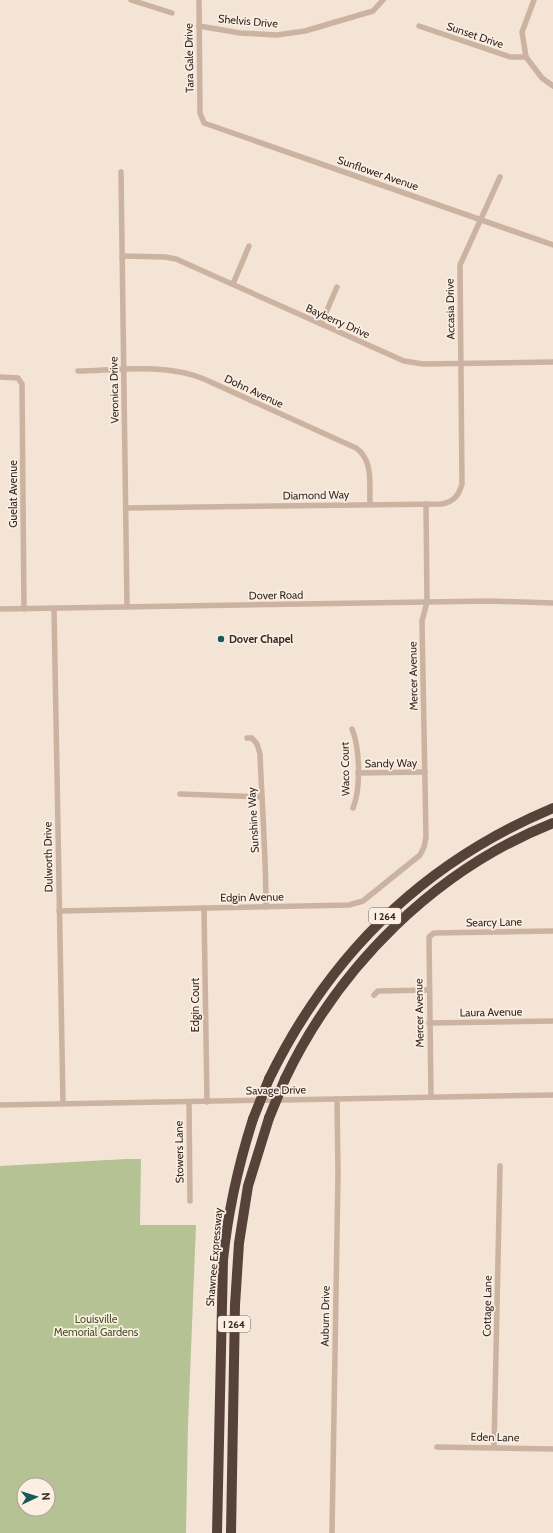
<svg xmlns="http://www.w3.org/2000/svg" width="553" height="1533" viewBox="0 0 553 1533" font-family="Cabin,sans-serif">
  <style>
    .green { fill: #b5c394; fill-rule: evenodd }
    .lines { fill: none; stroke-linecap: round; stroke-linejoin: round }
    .street { stroke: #ccb2a1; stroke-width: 5.5 }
    .highway { stroke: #57423a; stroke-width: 10 }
    .highway-bridge { stroke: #57423a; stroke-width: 10 }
    .poi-dot { fill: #17585a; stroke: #fbeee2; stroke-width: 1.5 }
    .labels { text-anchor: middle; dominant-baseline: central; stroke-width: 3.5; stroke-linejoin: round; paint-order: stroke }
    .shield { fill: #fbeee2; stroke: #70645d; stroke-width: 1 }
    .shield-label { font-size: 10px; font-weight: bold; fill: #352924 }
    .street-label { font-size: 11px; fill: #352924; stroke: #fbeee2 }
    .poi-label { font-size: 11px; font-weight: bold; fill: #352924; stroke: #fbeee2; text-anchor: start }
    .park-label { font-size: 11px; fill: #465526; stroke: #fbeee2 }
  </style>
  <rect width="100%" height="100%" fill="#f3e4d5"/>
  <path class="green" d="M126 1159H141L140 1225H196L188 1425 186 1533H0V1166ZM24 1485H48V1509H24Z"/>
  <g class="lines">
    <g class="street">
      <path d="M131 0 172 13"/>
      <path d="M199 0 200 113 204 123 553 245"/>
      <path d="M534 0 522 32 526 57 542 78 553 86"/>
      <path d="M199 26 240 33 277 35 305 31 373 11 383 0"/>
      <path d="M419 26 510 57H526"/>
      <path d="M121 172 127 607"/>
      <path d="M122 256 165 257 176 259 404 361 423 364 553 362"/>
      <path d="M233 284 249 246"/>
      <path d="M321 324 337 287"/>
      <path d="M78 371C119 370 165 363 204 379L356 448C374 460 369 485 370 504"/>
      <path d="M0 377 18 378 22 384 24 609"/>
      <path d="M126 508 441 504C454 502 459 495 462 484L460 265 500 177"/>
      <path d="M0 609 490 601 553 603"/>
      <path d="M54 609 63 1104"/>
      <path d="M352 729C360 748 361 789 353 808"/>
      <path d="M247 738H252L257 744 260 754C262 805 266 856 266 907"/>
      <path d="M358 773 425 772"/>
      <path d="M180 794 262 797"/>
      <path d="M204 908 207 1102"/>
      <path d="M59 911 349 905 363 901 420 855 424 847 426 837 422 621 427 602 426 504"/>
      <path d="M374 995 378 991 429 990"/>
      <path d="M429 1023 553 1021"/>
      <path d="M431 1097 429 937 434 933 553 931"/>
      <path d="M189 1102 190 1201"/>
      <path d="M0 1105 553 1095"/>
      <path d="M437 1447 553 1449"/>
      <path d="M494 1447 500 1166"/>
      <path d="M332 1533 338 1174 337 1099"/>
    </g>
    <g class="highway">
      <path d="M269 1079C330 954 424 862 553 808"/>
      <path d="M285 1079C339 966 435 870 553 823"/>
      <path d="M217 1533 223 1260C228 1211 238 1166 253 1119"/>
      <path d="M231 1533 235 1305 239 1243 248 1186 269 1118"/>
    </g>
    <g class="highway-bridge">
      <path d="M269 1118 285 1079"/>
      <path d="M253 1119 269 1079"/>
    </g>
  </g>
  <circle class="poi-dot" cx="221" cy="639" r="4"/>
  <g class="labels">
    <g class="shield">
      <rect x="369" y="908" width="32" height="16" rx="3"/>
      <rect x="218" y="1316" width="32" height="16" rx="3"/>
    </g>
    <g class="shield-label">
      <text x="385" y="916">I 264</text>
      <text x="234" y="1324">I 264</text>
    </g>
    <g class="street-label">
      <text transform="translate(248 21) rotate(5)">Shelvis Drive</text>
      <text transform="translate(475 35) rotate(19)">Sunset Drive</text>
      <text transform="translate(189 58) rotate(-91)">Tara Gale Drive</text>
      <text transform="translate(378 173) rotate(19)">Sunflower Avenue</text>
      <text transform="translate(450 309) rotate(-91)">Accasia Drive</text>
      <text transform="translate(338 321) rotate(24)">Bayberry Drive</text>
      <text transform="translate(114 390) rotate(-91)">Veronica Drive</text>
      <text transform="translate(254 391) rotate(25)">Dohn Avenue</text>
      <text transform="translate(13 494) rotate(-90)">Guelat Avenue</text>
      <text transform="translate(316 495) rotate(-1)">Diamond Way</text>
      <text transform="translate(276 595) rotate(-1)">Dover Road</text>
      <text transform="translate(413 676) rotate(-91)">Mercer Avenue</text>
      <text transform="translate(391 763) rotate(-1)">Sandy Way</text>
      <text transform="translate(345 769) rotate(-91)">Waco Court</text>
      <text transform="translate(253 820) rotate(-93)">Sunshine Way</text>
      <text transform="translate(48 857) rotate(-91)">Dulworth Drive</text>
      <text transform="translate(252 897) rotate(-1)">Edgin Avenue</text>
      <text transform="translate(494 922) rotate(-1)">Searcy Lane</text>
      <text transform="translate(195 1005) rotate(-90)">Edgin Court</text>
      <text transform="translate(491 1012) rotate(-1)">Laura Avenue</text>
      <text transform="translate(419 1013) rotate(-91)">Mercer Avenue</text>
      <text transform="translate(276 1090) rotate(-1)">Savage Drive</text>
      <text transform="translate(179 1152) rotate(-91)">Stowers Lane</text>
      <text transform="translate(214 1257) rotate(-85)">Shawnee Expressway</text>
      <text transform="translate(487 1306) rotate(-89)">Cottage Lane</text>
      <text transform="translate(325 1316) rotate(-89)">Auburn Drive</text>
      <text transform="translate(495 1437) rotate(1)">Eden Lane</text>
    </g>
    <g class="poi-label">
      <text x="229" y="639">Dover Chapel</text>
    </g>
    <g class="park-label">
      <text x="96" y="1319">Louisville<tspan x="96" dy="13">Memorial Gardens</tspan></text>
    </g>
  </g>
  <g transform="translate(36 1497) rotate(86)"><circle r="19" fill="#fbeee2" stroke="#ac9f96"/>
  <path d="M0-3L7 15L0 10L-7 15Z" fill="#17585a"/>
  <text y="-6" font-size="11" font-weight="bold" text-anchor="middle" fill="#352924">N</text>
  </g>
</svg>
